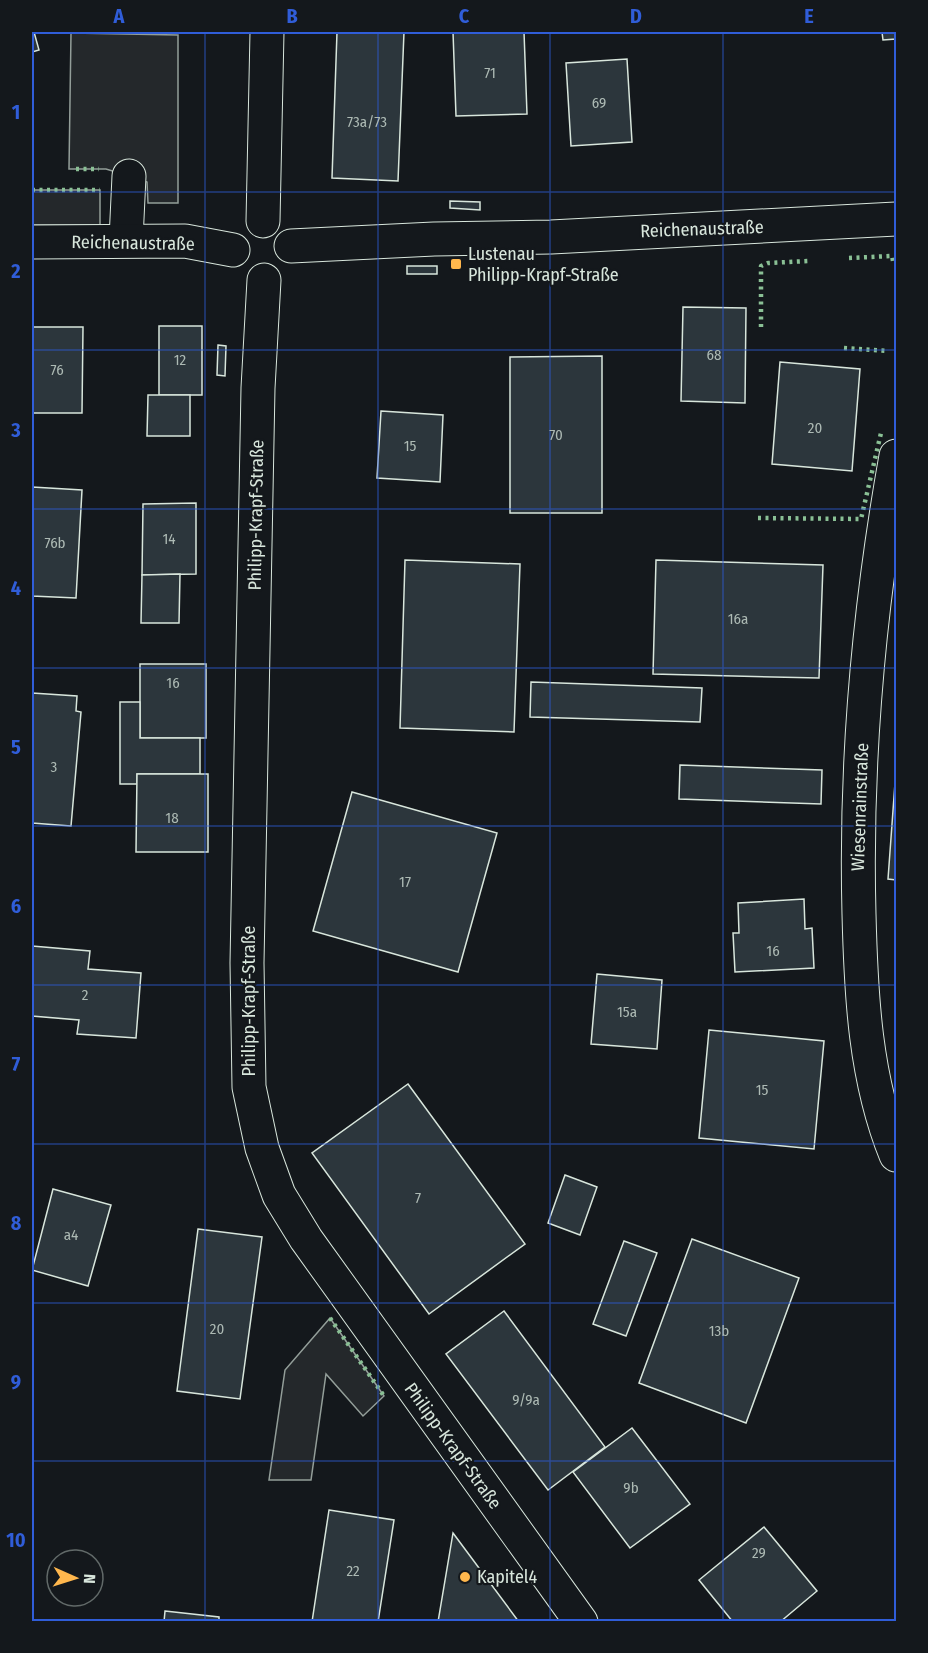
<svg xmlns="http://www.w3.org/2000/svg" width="928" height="1653" viewBox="0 0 928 1653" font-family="'Fira Sans Condensed',sans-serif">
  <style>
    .parking { fill: #24282b; stroke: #939e99; stroke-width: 1.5 }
    .building { fill: #2c363c; stroke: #d8e6dc; stroke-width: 1.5 }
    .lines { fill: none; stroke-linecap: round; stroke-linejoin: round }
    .minor-casing { stroke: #d8e6dc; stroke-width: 35 }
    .minor { stroke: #14181c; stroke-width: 33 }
    .hedge { stroke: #8ac095; stroke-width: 4.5; stroke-dasharray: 3 4.5; stroke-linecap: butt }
    .grid { fill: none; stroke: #305dd8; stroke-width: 1.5; stroke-opacity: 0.55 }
    .poi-dot { fill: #ffb74d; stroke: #14181c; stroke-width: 2 }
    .labels { text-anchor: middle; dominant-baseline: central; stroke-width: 4.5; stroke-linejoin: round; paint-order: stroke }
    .number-label { font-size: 15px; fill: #adbab4 }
    .street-label { font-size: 18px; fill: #d8e6dc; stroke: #14181c }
    .poi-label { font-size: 18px; fill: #d8e6dc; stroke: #14181c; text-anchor: start }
    .neatline { fill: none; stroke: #305dd8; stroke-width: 2 }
    .grid-label { font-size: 20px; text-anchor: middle; font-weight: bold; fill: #305dd8 }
  </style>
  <rect width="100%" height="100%" fill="#14181c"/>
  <g class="parking">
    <path d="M71 33 178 35V203H148L147 182 129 176 106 169H69Z"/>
    <rect x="32" y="190" width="68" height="35"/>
    <path d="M330 1318 384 1396 363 1416 326 1374 311 1480H269L285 1370Z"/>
  </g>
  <g class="building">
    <path d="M32 32H34L39 50 32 52Z"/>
    <path d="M337 32H404L398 181 332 178Z"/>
    <path d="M453 32H524L527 114 456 116Z"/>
    <path d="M882 32H896V39L883 40Z"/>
    <path d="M627 59 632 142 571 146 566 63Z"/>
    <path d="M450 201 480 202V210L450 208Z"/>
    <rect x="407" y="266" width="30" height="8"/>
    <path d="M683 307 746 308 745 403 681 401Z"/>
    <rect x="159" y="326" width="43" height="69"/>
    <path d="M32 327H83L82 413H32Z"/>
    <path d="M218 345 226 346 225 376 217 375Z"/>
    <path d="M602 356V513H510V357Z"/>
    <path d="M780 362 860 369 852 471 772 464Z"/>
    <path d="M148 395H190V436H147Z"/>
    <path d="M381 411 443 415 440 482 377 478Z"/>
    <path d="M32 487 82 490 76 598 32 596Z"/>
    <path d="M196 503V574L142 575 143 504Z"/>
    <path d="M405 560 520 564 514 732 400 728Z"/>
    <path d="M656 560 823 565 819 678 653 674Z"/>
    <path d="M180 574 179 623H141L142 575Z"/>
    <rect x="140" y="664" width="66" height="74"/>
    <path d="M531 682 702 688 700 722 530 717Z"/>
    <path d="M32 693 77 696 76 711 81 712 71 826 32 823Z"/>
    <path d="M120 702H140V738H200V774H137V784H120Z"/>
    <path d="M680 765 822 770 821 804 679 799Z"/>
    <path d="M137 774H208V852H136Z"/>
    <path d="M895 783 896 784V880L888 879Z"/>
    <path d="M352 792 497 833 458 972 313 931Z"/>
    <path d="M804 899 805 929 812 928 814 968 735 972 733 933H739L738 903Z"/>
    <path d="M32 946 90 951 88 969 141 973 136 1038 77 1034 79 1020 32 1016Z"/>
    <path d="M597 974 662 980 657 1049 591 1044Z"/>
    <path d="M709 1030 824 1041 814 1149 699 1138Z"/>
    <path d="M408 1084 525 1244 429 1314 312 1153Z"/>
    <path d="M565 1175 597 1187 580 1235 548 1223Z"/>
    <path d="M53 1189 111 1205 88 1286 32 1270Z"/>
    <path d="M198 1229 262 1237 240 1399 177 1391Z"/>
    <path d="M692 1239 799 1278 746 1423 639 1383Z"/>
    <path d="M624 1241 657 1253 626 1336 593 1324Z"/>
    <path d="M504 1311 605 1447 548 1490 446 1354Z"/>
    <path d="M632 1428 690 1504 630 1548 573 1472Z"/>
    <path d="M329 1510 394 1520 378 1622H312Z"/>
    <path d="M764 1527 817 1591 780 1622H733L699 1580Z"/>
    <path d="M453 1533 519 1622H438Z"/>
    <path d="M165 1611 219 1617V1622H164Z"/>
  </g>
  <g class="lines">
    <g class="minor-casing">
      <g id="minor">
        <path d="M263 221 267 32"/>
        <path d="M126 240 129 176"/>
        <path d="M32 242 185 241 233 250"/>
        <path d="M291 246 434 239 551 237 896 219"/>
        <path d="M264 280 258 388 247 963 249 1087 262 1148 279 1195 306 1239 581 1622"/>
        <path d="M896 456C869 607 855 761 859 914 861 995 865 1079 896 1155"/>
      </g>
    </g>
    <use href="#minor" class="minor"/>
    <g class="hedge">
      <path d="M76 169H99"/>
      <path d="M32 190H100"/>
      <path d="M849 258 892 256 893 261H896"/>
      <path d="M761 327V266L768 263 809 261"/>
      <path d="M844 348 887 351"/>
      <path d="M758 518 861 519 881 433"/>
      <path d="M330 1318 384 1396"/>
    </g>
  </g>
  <path class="grid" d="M205 32V1622M378 32V1622M550 32V1622M723 32V1622M32 192H896M32 350H896M32 509H896M32 668H896M32 826H896M32 985H896M32 1144H896M32 1303H896M32 1461H896"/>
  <g class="poi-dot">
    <rect x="450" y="258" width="12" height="12" rx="3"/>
    <circle cx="465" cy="1577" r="6"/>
  </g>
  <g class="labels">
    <g class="number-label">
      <text x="490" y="73">71</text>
      <text x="599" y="103">69</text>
      <text x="367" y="122">73a/73</text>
      <text x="714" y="355">68</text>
      <text x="180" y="360">12</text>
      <text x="57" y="370">76</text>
      <text x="815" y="428">20</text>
      <text x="556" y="435">70</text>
      <text x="410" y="446">15</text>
      <text x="169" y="539">14</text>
      <text x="55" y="543">76b</text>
      <text x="738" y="619">16a</text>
      <text x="173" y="683">16</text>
      <text x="54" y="767">3</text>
      <text x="172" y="818">18</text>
      <text x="405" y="882">17</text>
      <text x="773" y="951">16</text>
      <text x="85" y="995">2</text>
      <text x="627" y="1012">15a</text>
      <text x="762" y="1090">15</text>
      <text x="418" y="1198">7</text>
      <text x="71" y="1235">a4</text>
      <text x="217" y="1329">20</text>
      <text x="719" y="1331">13b</text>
      <text x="526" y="1400">9/9a</text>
      <text x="631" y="1488">9b</text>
      <text x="759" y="1553">29</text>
      <text x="353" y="1571">22</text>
    </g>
    <g class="street-label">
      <text transform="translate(702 229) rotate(-2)">Reichenaustraße</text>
      <text transform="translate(133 243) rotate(1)">Reichenaustraße</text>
      <text transform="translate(256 515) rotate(-89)">Philipp-Krapf-Straße</text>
      <text transform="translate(860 807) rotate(-88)">Wiesenrainstraße</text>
      <text transform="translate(249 1001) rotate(-90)">Philipp-Krapf-Straße</text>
      <text transform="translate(453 1446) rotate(54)">Philipp-Krapf-Straße</text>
    </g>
    <g class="poi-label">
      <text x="468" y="254">Lustenau<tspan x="468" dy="21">Philipp-Krapf-Straße</tspan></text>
      <text x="477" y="1577">Kapitel4</text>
    </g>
  </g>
  <rect width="928" height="1653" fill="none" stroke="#14181c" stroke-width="66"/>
  <g transform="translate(75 1578) rotate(93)"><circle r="28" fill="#14181c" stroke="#626a69" stroke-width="1.5"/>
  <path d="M0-4.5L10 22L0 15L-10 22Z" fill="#ffb74d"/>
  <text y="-9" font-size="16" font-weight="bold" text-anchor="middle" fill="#d8e6dc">N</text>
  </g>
  <rect x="33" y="33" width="862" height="1587" class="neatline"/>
  <g class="grid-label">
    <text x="119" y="23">A</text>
    <text x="292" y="23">B</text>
    <text x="464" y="23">C</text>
    <text x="636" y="23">D</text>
    <text x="809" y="23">E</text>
    <text x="16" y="119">1</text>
    <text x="16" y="278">2</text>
    <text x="16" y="437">3</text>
    <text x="16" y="595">4</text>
    <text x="16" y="754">5</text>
    <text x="16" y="913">6</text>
    <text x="16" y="1071">7</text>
    <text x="16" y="1230">8</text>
    <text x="16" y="1389">9</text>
    <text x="16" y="1547">10</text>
  </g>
</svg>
